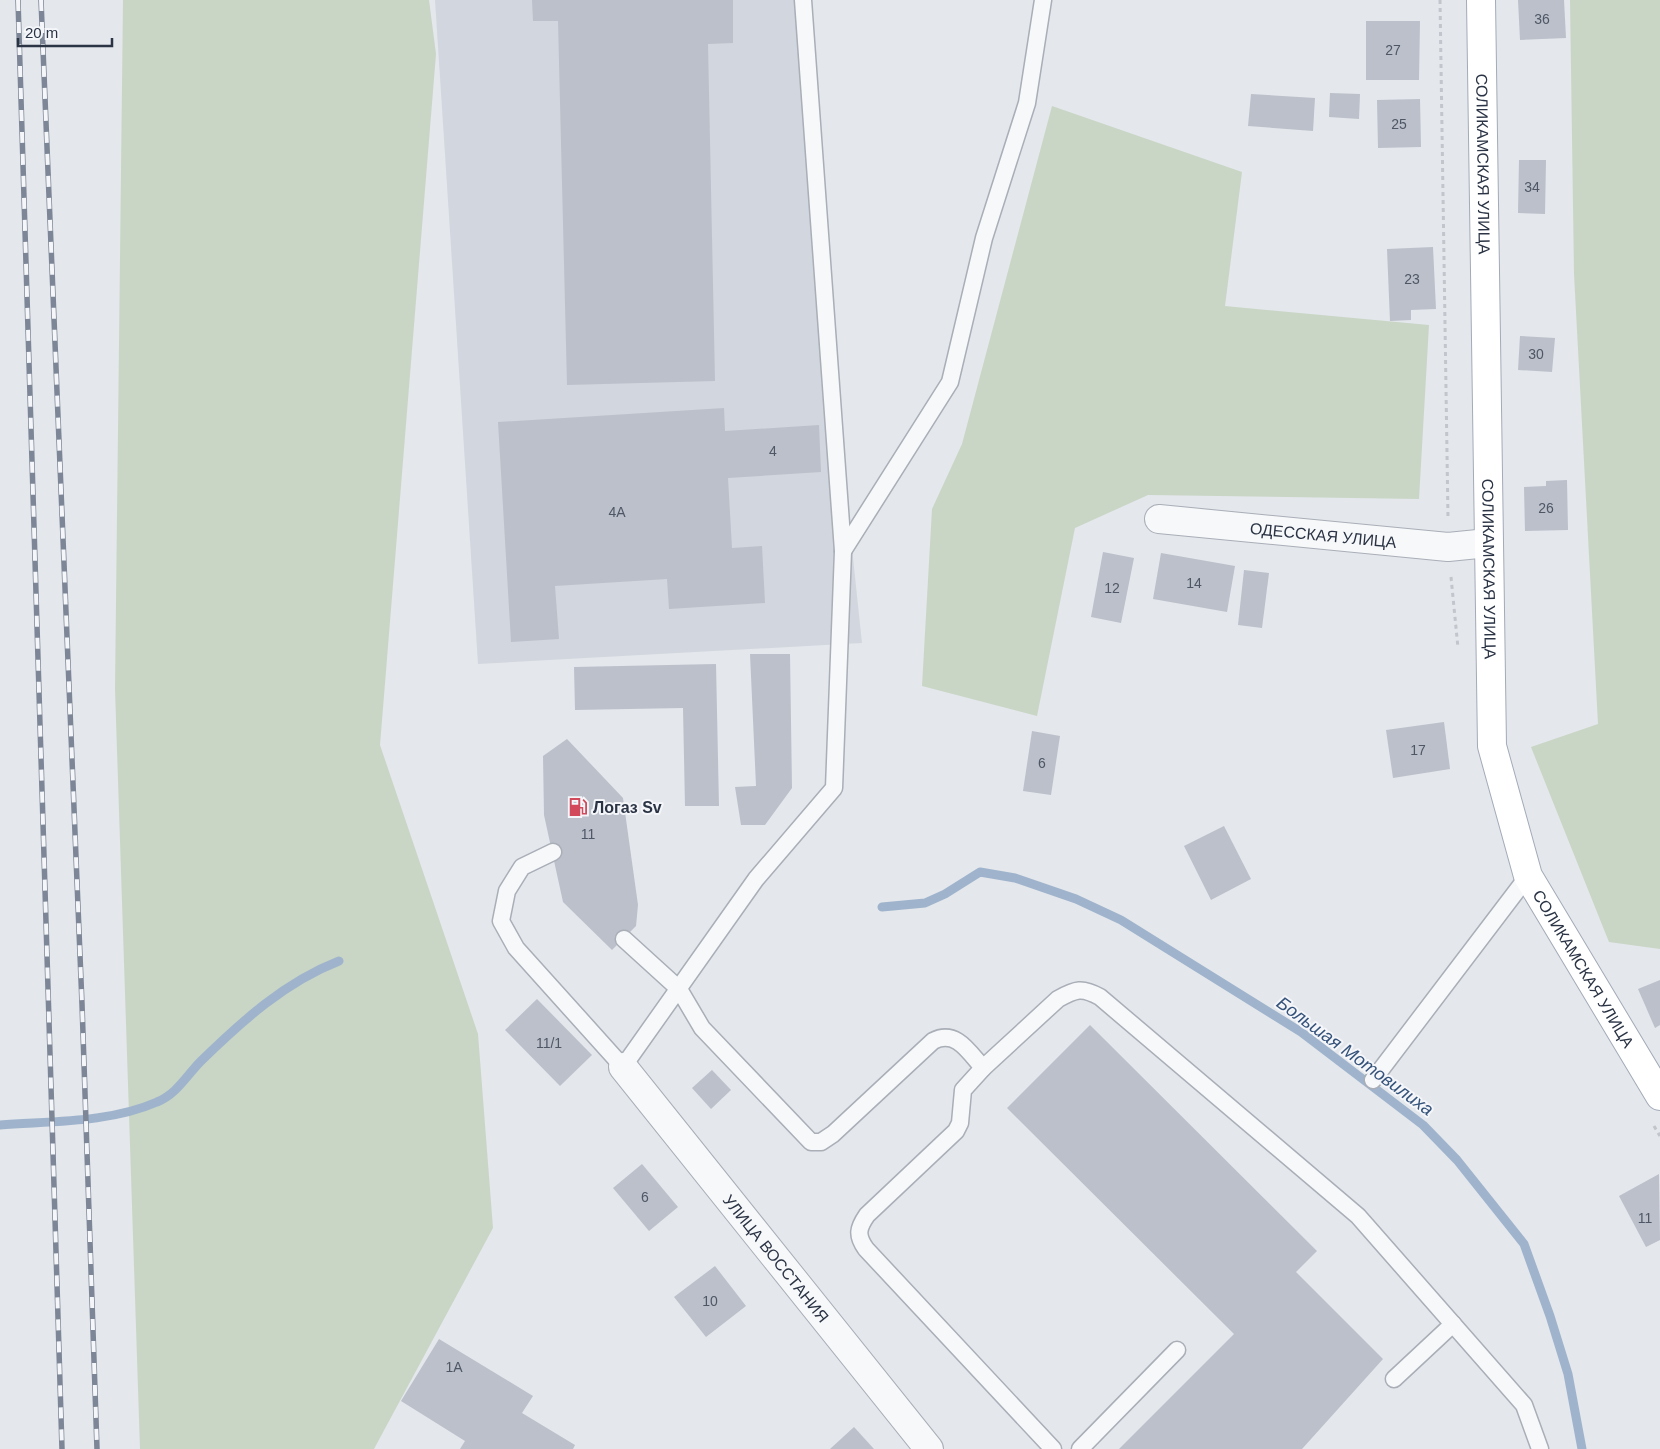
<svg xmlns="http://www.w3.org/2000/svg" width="1660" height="1449" viewBox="0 0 1660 1449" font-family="Helvetica,sans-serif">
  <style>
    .built { fill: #d2d6de }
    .green { fill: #c9d6c5 }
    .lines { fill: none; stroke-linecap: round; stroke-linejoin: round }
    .stream { stroke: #9fb4cc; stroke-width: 9 }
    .building { fill: #bbc0ca }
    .service-casing { stroke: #a9aeb7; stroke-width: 19 }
    .minor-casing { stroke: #a9aeb7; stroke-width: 30 }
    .primary-casing { stroke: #a3abb8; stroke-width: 30 }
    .path { stroke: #c2c5cb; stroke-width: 3; stroke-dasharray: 4 4; stroke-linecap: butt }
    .service { stroke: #f7f8fa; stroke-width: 16 }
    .minor { stroke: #f7f8fa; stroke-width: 28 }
    .primary { stroke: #fff; stroke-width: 28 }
    .rail-casing { stroke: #7d8696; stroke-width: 5.5 }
    .rail { stroke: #f4f6f9; stroke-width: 4; stroke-dasharray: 11; stroke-linecap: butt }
    .labels { text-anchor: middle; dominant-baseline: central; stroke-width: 4; stroke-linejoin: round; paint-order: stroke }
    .number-label { font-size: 14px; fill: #4f5766 }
    .street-label { font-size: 16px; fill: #2b3445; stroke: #f4f6f9 }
    .poi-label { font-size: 16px; font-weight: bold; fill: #2b3445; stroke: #f4f6f9; text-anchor: start }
    .water-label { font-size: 18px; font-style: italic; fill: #34527a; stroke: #f4f6f9 }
  </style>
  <rect width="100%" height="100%" fill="#e4e7ec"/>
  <path class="built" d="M435 0H794L862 643 478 664Z"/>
  <g class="green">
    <path d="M123 0H429L436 54 380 745 478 1034 493 1228 374 1449H140L115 689Z"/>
    <path d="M1570 0H1660V949L1609 942 1531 747 1598 724 1574 274Z"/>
    <path d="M1052 106 1242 172 1225 306 1429 325 1419 499 1148 495 1075 528 1037 716 922 686 932 509 962 444Z"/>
  </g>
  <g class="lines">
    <g class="stream">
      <path d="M882 907 925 903 945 894 980 872 1015 878 1076 899 1121 920 1301 1032 1423 1125 1457 1160 1524 1244 1550 1316 1568 1374 1582 1449"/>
      <path d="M0 1125C52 1121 109 1123 157 1102 177 1094 187 1075 201 1061 242 1021 285 982 339 961"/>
    </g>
  </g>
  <g class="building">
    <path d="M532 0H733V43L708 44 715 381 567 385 558 21H533Z"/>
    <path d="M1518 0H1564L1566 38 1520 40Z"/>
    <path d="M1366 21H1420L1419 80H1366Z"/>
    <path d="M1330 93 1360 94 1359 119 1329 117Z"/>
    <path d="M1251 94 1315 98 1313 131 1248 126Z"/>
    <path d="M1420 99 1421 147 1378 148 1377 100Z"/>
    <path d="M1519 160H1546L1545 214 1518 213Z"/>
    <path d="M1433 247 1436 309 1411 310V320L1390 321 1387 249Z"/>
    <path d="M1520 336 1555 338 1552 372 1518 370Z"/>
    <path d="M724 408 725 431 819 425 821 472 728 478 732 548 762 546 765 603 669 609 667 579 555 586 559 639 511 642 498 422Z"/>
    <path d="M1567 480 1568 530 1525 531 1524 487 1546 486V481Z"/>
    <path d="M1103 552 1134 558 1121 623 1091 617Z"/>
    <path d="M1161 553 1235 566 1227 612 1153 599Z"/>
    <path d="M1244 570 1269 573 1262 628 1238 625Z"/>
    <path d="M750 654H790L792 788 765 825H741L735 787 756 786Z"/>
    <path d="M716 664 719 806H685L683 708 575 710 574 667Z"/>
    <path d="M1444 722 1450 769 1393 778 1386 730Z"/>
    <path d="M1032 731 1060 736 1051 795 1023 791Z"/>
    <path d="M567 739 623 798 638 905 636 926 612 950 563 902 544 815 543 756Z"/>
    <path d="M1224 826 1251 879 1211 900 1184 846Z"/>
    <path d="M1660 980V1025L1655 1028 1638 989Z"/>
    <path d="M537 999 592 1055 560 1086 505 1030Z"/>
    <path d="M1090 1025 1317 1251 1296 1272 1383 1359 1302 1449H1119L1234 1334 1007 1108Z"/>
    <path d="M712 1070 731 1090 711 1109 692 1088Z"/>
    <path d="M642 1164 678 1207 649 1231 613 1188Z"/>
    <path d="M1659 1174 1660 1240 1646 1247 1619 1196Z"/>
    <path d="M715 1266 746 1306 706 1337 674 1297Z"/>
    <path d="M439 1339 533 1396 522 1413 575 1445 573 1449H460L465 1441 401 1401Z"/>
    <path d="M854 1427 874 1449H830Z"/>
  </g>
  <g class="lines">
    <g class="service-casing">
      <g id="service">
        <path d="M843 551 950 382 984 238 1027 103 1043 0"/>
        <path d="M553 852 522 867 507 891 501 921 516 948 623 1067 756 879 834 788 843 551 803 0"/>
        <path d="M624 939 679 989 702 1028 811 1142H821L833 1134 933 1041C956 1029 969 1052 983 1068L963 1090 960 1123 956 1131 867 1215C858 1228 856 1235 866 1249L1053 1449"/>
        <path d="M983 1068 1058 999C1076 989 1082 987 1100 997L1358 1216 1524 1405 1540 1449"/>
        <path d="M1373 1080 1528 876"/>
        <path d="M1394 1379 1453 1324"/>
        <path d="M1080 1449 1177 1350"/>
      </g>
    </g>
    <g class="minor-casing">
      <g id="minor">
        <path id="s1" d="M1159 519 1448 547 1488 543"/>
        <path id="s2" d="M623 1067 929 1449"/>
      </g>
    </g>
    <g class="primary-casing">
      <g id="primary">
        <path id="s3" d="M1481 0 1492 746 1528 876 1660 1096"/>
      </g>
    </g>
    <g class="path">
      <path d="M1440 0 1448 518"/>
      <path d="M1451 577 1458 648"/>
      <path d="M1654 1126 1660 1136"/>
    </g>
    <use href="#service" class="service"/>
    <use href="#minor" class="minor"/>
    <use href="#primary" class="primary"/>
    <g class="rail-casing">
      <g id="rail">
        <path d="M18 0 62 1449"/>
        <path d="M41 0 82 1004 97 1449"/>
      </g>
    </g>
    <use href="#rail" class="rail"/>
  </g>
  <defs>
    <g id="fuel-bare" transform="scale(1.5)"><path d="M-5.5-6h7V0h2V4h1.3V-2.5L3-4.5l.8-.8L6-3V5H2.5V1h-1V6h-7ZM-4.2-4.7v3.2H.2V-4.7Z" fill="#d1495b" stroke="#f4f6f9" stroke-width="2.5" paint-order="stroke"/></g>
  </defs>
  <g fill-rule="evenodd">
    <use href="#fuel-bare" x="578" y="807"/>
  </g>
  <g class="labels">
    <g class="number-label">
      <text x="1542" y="19">36</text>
      <text x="1393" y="50">27</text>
      <text x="1399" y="124">25</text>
      <text x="1532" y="187">34</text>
      <text x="1412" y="279">23</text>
      <text x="1536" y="354">30</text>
      <text x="773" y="451">4</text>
      <text x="1546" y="508">26</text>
      <text x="617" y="512">4А</text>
      <text x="1194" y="583">14</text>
      <text x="1112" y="588">12</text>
      <text x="1418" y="750">17</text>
      <text x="1042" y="763">6</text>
      <text x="588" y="834">11</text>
      <text x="549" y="1043">11/1</text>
      <text x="645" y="1197">6</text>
      <text x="1645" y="1218">11</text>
      <text x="710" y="1301">10</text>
      <text x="454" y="1367">1А</text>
    </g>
    <g class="street-label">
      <text stroke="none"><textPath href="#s3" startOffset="164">СОЛИКАМСКАЯ УЛИЦА</textPath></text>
      <text stroke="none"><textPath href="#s1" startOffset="165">ОДЕССКАЯ УЛИЦА</textPath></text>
      <text stroke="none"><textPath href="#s3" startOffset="569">СОЛИКАМСКАЯ УЛИЦА</textPath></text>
      <text stroke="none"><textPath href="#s3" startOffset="989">СОЛИКАМСКАЯ УЛИЦА</textPath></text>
      <text stroke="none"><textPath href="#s2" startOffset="245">УЛИЦА ВОССТАНИЯ</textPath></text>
    </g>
    <g class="poi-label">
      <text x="593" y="807">Логаз Sv</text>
    </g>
    <g class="water-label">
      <text transform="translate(1355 1056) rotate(36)">Большая Мотовилиха</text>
    </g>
  </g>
  <path d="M18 38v8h94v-8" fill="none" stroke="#2b3445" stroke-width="2.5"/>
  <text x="25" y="38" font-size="15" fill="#2b3445" stroke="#f4f6f9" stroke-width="4" paint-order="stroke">20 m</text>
</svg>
